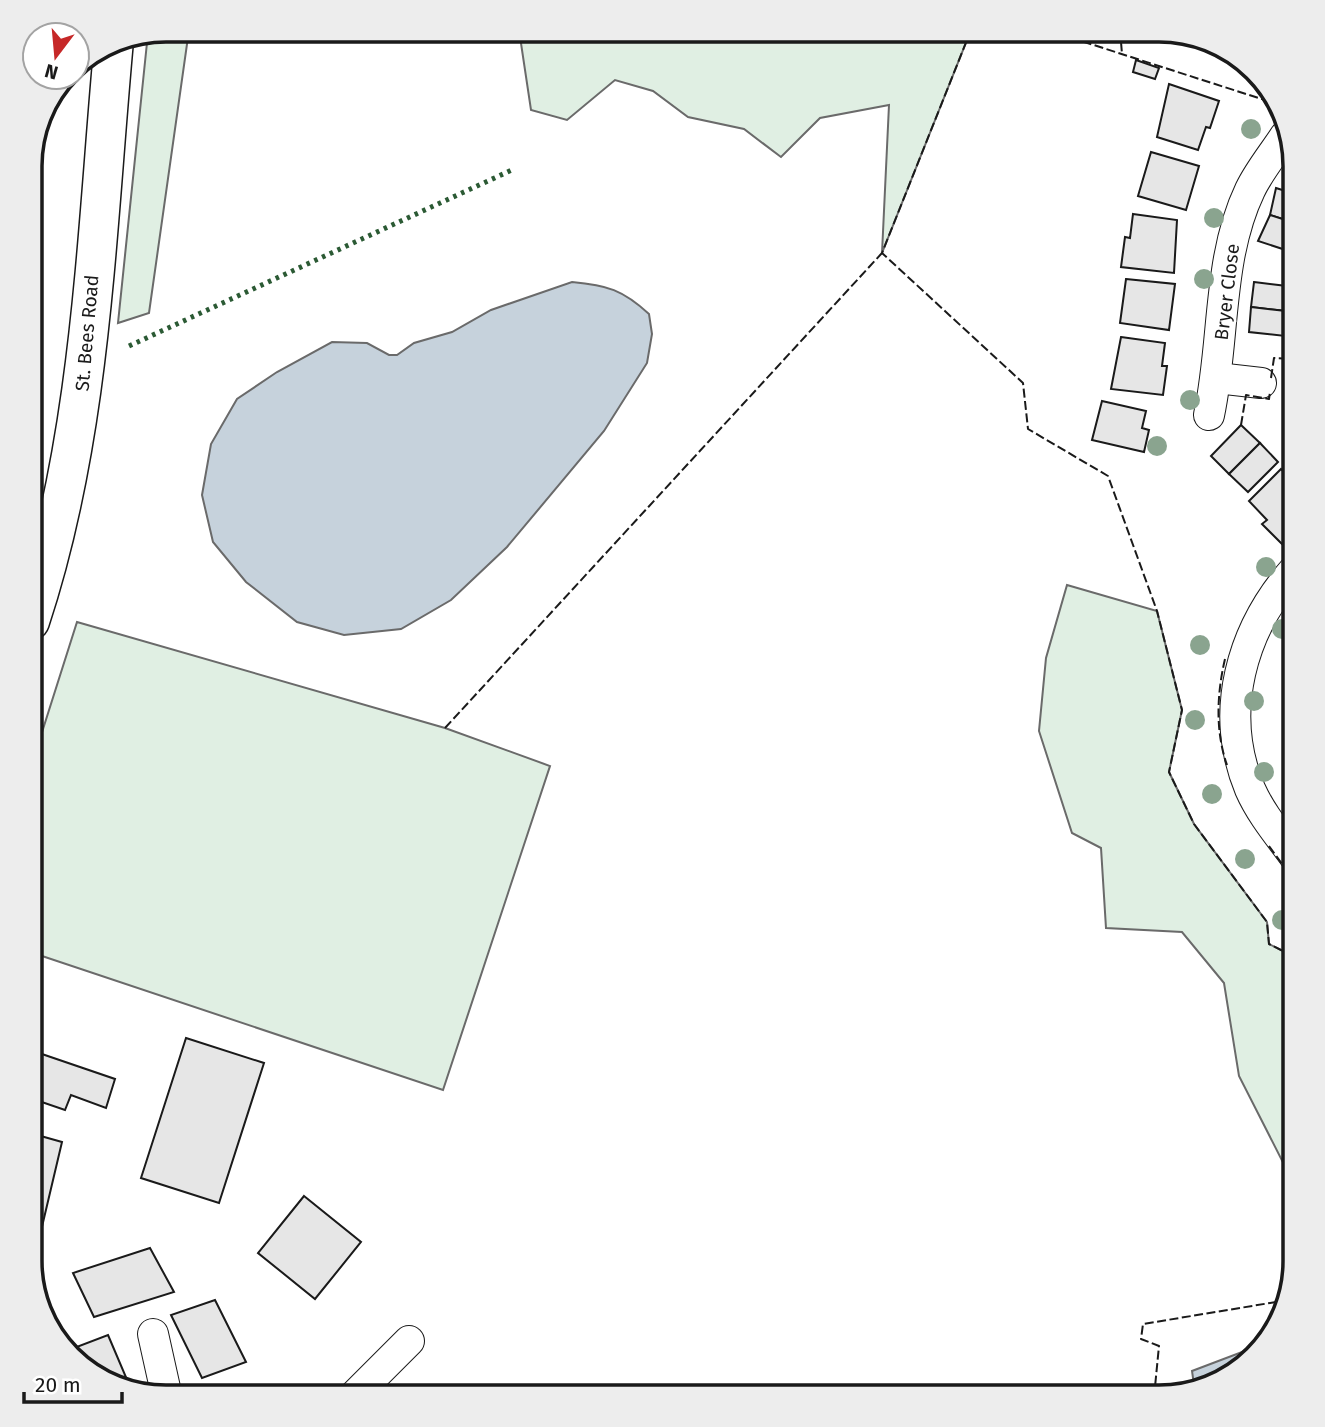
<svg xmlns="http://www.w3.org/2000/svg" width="1325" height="1427" viewBox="0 0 1325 1427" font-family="'Fira Sans',sans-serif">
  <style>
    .green { fill: #e0efe3; stroke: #6a6a6a; stroke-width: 2 }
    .water { fill: #c6d2dc; stroke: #6a6a6a; stroke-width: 2 }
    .building { fill: #e6e6e6; stroke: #1a1a1a; stroke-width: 2 }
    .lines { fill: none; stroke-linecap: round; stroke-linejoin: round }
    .street-casing { stroke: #1a1a1a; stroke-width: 32 }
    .secondary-casing { stroke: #1a1a1a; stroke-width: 41 }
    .street { stroke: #fff; stroke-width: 30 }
    .secondary { stroke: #fff; stroke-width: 38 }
    .hedge { stroke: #2b5a34; stroke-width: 5; stroke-dasharray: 3.5 5; stroke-linecap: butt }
    .fence { stroke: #1a1a1a; stroke-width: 2; stroke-dasharray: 9 3.5; stroke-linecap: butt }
    .tree { fill: #8aa48f }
    .labels { text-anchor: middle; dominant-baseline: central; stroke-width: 5; stroke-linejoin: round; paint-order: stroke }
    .street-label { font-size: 19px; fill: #1a1a1a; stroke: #fff }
    .rim { fill: none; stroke: #1a1a1a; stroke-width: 3.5 }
  </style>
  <rect width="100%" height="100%" fill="#fff"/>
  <g class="green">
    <path d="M166 30H189L149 313 118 323 148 33Z"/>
    <path d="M519 30H971L882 253 889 105 820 118 781 157 744 129 688 117 653 91 615 80 567 120 531 110Z"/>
    <path d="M1067 585 1157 611 1182 710 1169 772 1194 824 1267 922 1269 944 1287 953 1295 968V1186L1239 1076 1224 983 1182 932 1106 928 1101 848 1072 833 1039 731 1046 658Z"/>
    <path d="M77 622 445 728 550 766 443 1090 30 952V770Z"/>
  </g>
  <g class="water">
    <path d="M572 282C607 285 623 290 649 314L652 334 647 363 604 431 507 547 451 600 401 629 344 635 297 622 246 582 213 542 202 495 211 444 237 399 277 372 332 342 367 343 389 355H397L414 343 452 332 491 310Z"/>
    <path d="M1263 1344 1242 1369 1194 1385 1192 1371Z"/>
  </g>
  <g class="building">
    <path d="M1136 60 1159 68 1155 79 1133 72Z"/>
    <path d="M1169 84 1219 101 1210 128 1206 127 1198 150 1157 137Z"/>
    <path d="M1151 152 1199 166 1186 210 1138 196Z"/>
    <path d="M1276 188 1295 194V223L1270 215Z"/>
    <path d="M1133 214 1177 220 1174 273 1121 267 1125 237 1130 238Z"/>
    <path d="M1270 215 1295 223V253L1258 241Z"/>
    <path d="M1126 279 1175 284 1169 330 1120 323Z"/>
    <path d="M1254 282 1295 287V312L1251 307Z"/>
    <path d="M1251 307 1295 312 1294 337 1249 332Z"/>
    <path d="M1121 337 1165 343 1162 366H1167L1163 395 1111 389Z"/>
    <path d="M1102 401 1146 411 1142 428 1149 430 1144 452 1092 440Z"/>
    <path d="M1241 425 1260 443 1229 474 1211 456Z"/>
    <path d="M1260 443 1278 462 1248 492 1229 474Z"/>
    <path d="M1281 469 1295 483V536L1285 547 1262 524 1267 520 1249 501Z"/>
    <path d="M1295 727V768L1287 729Z"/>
    <path d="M186 1038 264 1063 219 1203 141 1178Z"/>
    <path d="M36 1052 115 1079 106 1108 71 1095 65 1110 30 1098V1069Z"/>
    <path d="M30 1133 62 1142 32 1269 30 1261Z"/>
    <path d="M304 1196 361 1242 315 1299 258 1253Z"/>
    <path d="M150 1248 174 1292 94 1317 73 1273Z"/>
    <path d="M215 1300 246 1362 202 1378 171 1315Z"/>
    <path d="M108 1335 131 1389 106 1383 66 1351Z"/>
  </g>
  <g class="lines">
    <g class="street-casing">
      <g id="street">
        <path d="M1217 378 1261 383"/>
        <path d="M1209 415C1225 341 1217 259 1250 190 1259 171 1274 153 1285 136"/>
        <path d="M1295 569C1241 630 1218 712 1250 789 1261 814 1279 835 1295 857"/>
        <path d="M153 1334 167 1397"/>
        <path d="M353 1397 409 1341"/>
      </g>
    </g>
    <g class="secondary-casing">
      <path id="secondary" d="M30 621C92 434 96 234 114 40"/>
    </g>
    <use href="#street" class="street"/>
    <use href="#secondary" class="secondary"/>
    <path class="hedge" d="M129 346 514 169"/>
    <g class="fence">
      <path d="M971 30 882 253 1023 383 1028 429 1108 476 1157 611 1182 710 1169 772 1194 824 1267 922 1269 944 1287 953 1295 968"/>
      <path d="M1047 30 1274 103"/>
      <path d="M1120 30 1122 54"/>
      <path d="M1271 378 1274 358 1295 359"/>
      <path d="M1241 425 1246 395 1269 399 1270 392"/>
      <path d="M1225 659C1217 693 1215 731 1227 765"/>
      <path d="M445 728 882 253"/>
      <path d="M1269 846 1295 882"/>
      <path d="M1154 1397 1159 1346 1141 1339 1143 1324 1276 1302 1284 1308"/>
    </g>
  </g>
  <g class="tree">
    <circle cx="1251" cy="129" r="10"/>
    <circle cx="1214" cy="218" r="10"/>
    <circle cx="1204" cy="279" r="10"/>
    <circle cx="1190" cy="400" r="10"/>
    <circle cx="1157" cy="446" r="10"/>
    <circle cx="1266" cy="567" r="10"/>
    <circle cx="1282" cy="629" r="10"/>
    <circle cx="1200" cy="645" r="10"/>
    <circle cx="1254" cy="701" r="10"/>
    <circle cx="1195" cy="720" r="10"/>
    <circle cx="1264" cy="772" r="10"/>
    <circle cx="1212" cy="794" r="10"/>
    <circle cx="1245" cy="859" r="10"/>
    <circle cx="1282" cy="920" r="10"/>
  </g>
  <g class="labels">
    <g class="street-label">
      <text transform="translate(1227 292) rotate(-83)">Bryer Close</text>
      <text transform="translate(87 333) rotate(-85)">St. Bees Road</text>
    </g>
  </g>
  <path d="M0 0H1325V1427H0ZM166 42H1159A124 124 0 0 1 1283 166V1261A124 124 0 0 1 1159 1385H166A124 124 0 0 1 42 1261V166A124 124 0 0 1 166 42Z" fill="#ededed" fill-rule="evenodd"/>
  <path class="rim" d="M166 42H1159A124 124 0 0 1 1283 166V1261A124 124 0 0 1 1159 1385H166A124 124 0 0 1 42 1261V166A124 124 0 0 1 166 42Z"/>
  <g transform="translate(56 56) rotate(196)"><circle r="33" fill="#ffffff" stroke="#a3a3a3" stroke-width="2"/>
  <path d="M0-5L12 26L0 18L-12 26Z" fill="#c62828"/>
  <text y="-10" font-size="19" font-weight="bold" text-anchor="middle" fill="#1a1a1a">N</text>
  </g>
  <path d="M24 1392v10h98v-10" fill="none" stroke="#1a1a1a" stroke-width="3.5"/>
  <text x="35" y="1392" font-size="21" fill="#1a1a1a" stroke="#ffffff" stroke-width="5" paint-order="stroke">20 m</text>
</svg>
